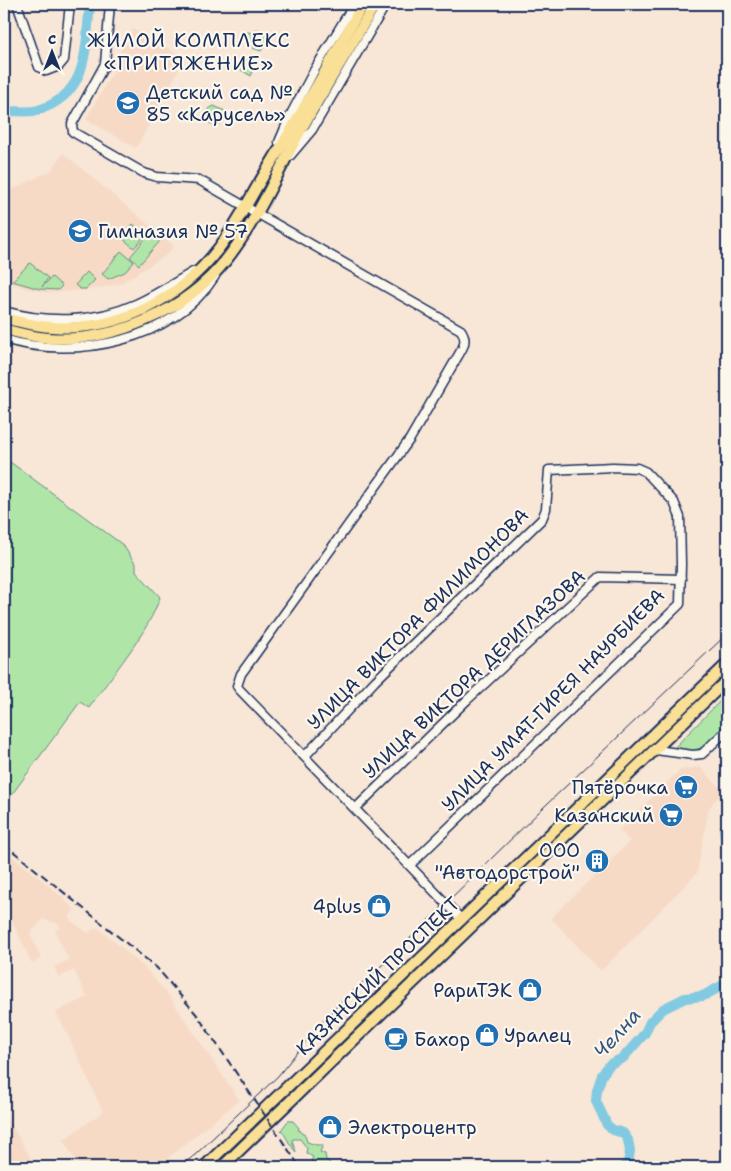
<svg xmlns="http://www.w3.org/2000/svg" width="731" height="1171" viewBox="0 0 731 1171" font-family="'Shantell Sans',sans-serif">
  <style>
    .built { fill: #f6dac6 }
    .green { fill: #afe6a8; stroke: #658a83 }
    .lines { fill: none; stroke-linecap: round; stroke-linejoin: round }
    .river { stroke: #81cae2; stroke-width: 10 }
    .minor-casing { stroke: #1b2f5e; stroke-width: 11 }
    .major-casing { stroke: #1b2f5e; stroke-width: 14 }
    .minor { stroke: #fbf7ec; stroke-width: 8 }
    .major { stroke: #fadf96; stroke-width: 10 }
    .tram { stroke: #1b2f5e; stroke-width: 1 }
    .rail { stroke: #1b2f5e; stroke-width: 2; stroke-dasharray: 8 4; stroke-linecap: butt }
    .labels { text-anchor: middle; dominant-baseline: central; stroke-width: 4.5; stroke-linejoin: round; paint-order: stroke }
    .poi-label { font-size: 19px; fill: #1b2f5e; stroke: #fbf7ec; text-anchor: start }
    .street-label { font-size: 19px; fill: #1b2f5e; stroke: #fbf7ec }
    .neighbourhood-label { font-size: 20px; letter-spacing: 1px; fill: #1b2f5e; stroke: #fbf7ec }
    .water-label { font-size: 20px; font-style: italic; fill: #34567f; stroke: #fbf7ec }
  </style>
  <rect width="100%" height="100%" fill="#f8e6d6"/>
  <filter id="ink" filterUnits="userSpaceOnUse"><feTurbulence type="fractalNoise" baseFrequency=".02" numOctaves="2"/><feDisplacementMap in="SourceGraphic" scale="10" xChannelSelector="R" yChannelSelector="G"/><feConvolveMatrix kernelMatrix="1 2 1 2 8 2 1 2 1" color-interpolation-filters="sRGB"/></filter>
  <g filter="url(#ink)">
    <g class="built">
      <path d="M133 29 185 58 136 148 86 119 115 69 114 62Z"/>
      <path d="M63 153 174 246 165 256 121 283 95 289 49 293 25 288 4 280V194L52 170Z"/>
      <path d="M700 767 723 791 709 808 697 873 601 971 551 918 630 841 619 830 680 770Z"/>
      <path d="M4 850 64 898 63 900 75 909 69 917 70 920 88 933 97 927 145 968 169 996 239 1100 157 1167H80L63 1140 103 1112 67 1033 56 1012 87 997 74 970 59 977 54 967 69 960 55 931 60 928 59 924 43 919 30 934 41 958 32 963 11 919 4 923Z"/>
      <path d="M4 1113 36 1167H4Z"/>
    </g>
    <g class="green">
      <path d="M257 29 270 37 261 51 253 48 245 34 247 32 252 33Z"/>
      <path d="M241 58 252 61 253 71 251 76 236 67Z"/>
      <path d="M214 106 227 112 226 116 220 124H211L208 122 207 115 208 109Z"/>
      <path d="M133 224 146 235 134 248 122 238Z"/>
      <path d="M150 233 160 241 139 265 130 257Z"/>
      <path d="M121 251 134 262 125 272 108 279 102 274Z"/>
      <path d="M30 263 48 278 42 287 52 277 62 286 58 290 40 289 12 281Z"/>
      <path d="M87 272 95 280 86 289H80L75 285Z"/>
      <path d="M10 462 123 545 136 565V571L160 597C149 632 110 677 89 708L80 702 4 805V464Z"/>
      <path d="M727 670 698 701 370 1018 381 1004Z"/>
      <path d="M727 694V723L703 747 692 751 675 747Z"/>
      <path d="M343 1041 345 1043 215 1167H211Z"/>
      <path d="M288 1121H293L299 1128 298 1130 301 1131V1133L305 1135 307 1142 317 1145H323L320 1152 325 1154 326 1160 329 1162 332 1167 317 1166 311 1161 313 1157 306 1153 307 1148 300 1139H293L292 1140 296 1152C289 1145 286 1135 281 1130Z"/>
    </g>
    <g class="lines">
      <g class="river">
        <path d="M4 112C15 110 28 113 38 110 90 94 85 47 90 4"/>
        <path d="M727 824 724 830 727 851"/>
        <path d="M623 1167 628 1163 630 1151 628 1140 623 1133 613 1130 607 1125 596 1101 597 1090 602 1075 610 1064 623 1058 645 1033 650 1022 663 1009 685 998 703 996 727 983"/>
      </g>
      <g class="minor-casing">
        <g id="minor">
          <path d="M17 4 39 67 46 71 59 66 64 60 70 4"/>
          <path d="M110 4 105 64 72 124 73 132 144 173 157 177 199 180 461 330C465 336 466 342 462 349L410 439 241 674 237 686 239 689 462 920"/>
          <path d="M279 142 291 114 315 69 354 4"/>
          <path d="M290 156 312 130 386 4"/>
          <path d="M4 311C47 323 94 323 136 304 156 295 174 283 193 272"/>
          <path d="M4 339C74 361 174 341 215 276"/>
          <path d="M656 750 693 755 702 754 727 730"/>
          <path d="M305 756 375 681 542 519 546 509 549 470 613 467 637 468 646 472 674 502 680 517 681 564 680 604 410 865"/>
          <path d="M356 808 467 700 600 577 681 579"/>
        </g>
      </g>
      <g class="major-casing">
        <g id="major">
          <path d="M4 318C20 322 35 326 52 327 118 332 180 299 219 248 237 224 251 196 267 170 300 116 332 60 363 4"/>
          <path d="M4 329C18 333 33 337 48 338 114 343 185 311 226 260 255 224 276 176 298 135 323 91 350 48 375 4"/>
          <path d="M204 1167 727 664"/>
          <path d="M222 1167 727 680"/>
        </g>
      </g>
      <use href="#minor" class="minor"/>
      <use href="#major" class="major"/>
      <path class="tram" d="M180 1167 196 1154 278 1076 314 1031 336 1007 392 956 546 805 727 634"/>
      <path class="rail" d="M4 844 157 968 197 1015 300 1167"/>
    </g>
  </g>
  <defs>
    <g id="school-disc" transform="scale(1.25)"><circle r="9.5" fill="#1f6fb2" stroke="#fbf7ec"/><path d="M0-5L7-2L0 1L-7-2ZM-4 1L0 2.5L4 1V4Q0 6-4 4Z" fill="#fff"/></g>
    <g id="supermarket-disc" transform="scale(1.25)"><circle r="9.5" fill="#1f6fb2" stroke="#fbf7ec"/><path d="M-6-5.5h2.5l.6 2H6L4.5 2H-2.5L-4.4-4H-6ZM-1.5 3.2a1.3 1.3 0 1 0 .1 0ZM3 3.2a1.3 1.3 0 1 0 .1 0Z" fill="#fff"/></g>
    <g id="building-disc" transform="scale(1.25)"><circle r="9.5" fill="#1f6fb2" stroke="#fbf7ec"/><path d="M-4-6H4V6H1V3H-1V6H-4ZM-2.5-4.3h1.7v1.8h-1.7ZM.8-4.3h1.7v1.8H.8ZM-2.5-1h1.7V.8h-1.7ZM.8-1h1.7V.8H.8Z" fill="#fff"/></g>
    <g id="shop-disc" transform="scale(1.25)"><circle r="9.5" fill="#1f6fb2" stroke="#fbf7ec"/><path d="M-5-2.5h2.3a2.7 3.5 0 0 1 5.4 0H5L5.5 6h-11ZM-1.5-2.5h3a1.5 2.3 0 0 0-3 0Z" fill="#fff"/></g>
    <g id="cafe-disc" transform="scale(1.25)"><circle r="9.5" fill="#1f6fb2" stroke="#fbf7ec"/><path d="M-5.5-4.5H6V0H3Q3 3.5 0 3.5H-2.5Q-5.5 3.5-5.5 0ZM3-3.2v2h1.7v-2ZM-6 4.5H4V6H-6Z" fill="#fff"/></g>
  </defs>
  <g fill-rule="evenodd">
    <use href="#school-disc" x="128" y="103"/>
    <use href="#school-disc" x="80" y="231"/>
    <use href="#supermarket-disc" x="686" y="787"/>
    <use href="#supermarket-disc" x="671" y="815"/>
    <use href="#building-disc" x="597" y="861"/>
    <use href="#shop-disc" x="379" y="906"/>
    <use href="#shop-disc" x="530" y="990"/>
    <use href="#shop-disc" x="487" y="1035"/>
    <use href="#cafe-disc" x="396" y="1039"/>
    <use href="#shop-disc" x="330" y="1127"/>
  </g>
  <g class="labels">
    <g class="poi-label">
      <text x="146" y="92">Детский сад №<tspan x="146" dy="22">85 «Карусель»</tspan></text>
      <text x="98" y="231">Гимназия № 57</text>
      <text x="668" y="787" text-anchor="end">Пятёрочка</text>
      <text x="654" y="815" text-anchor="end">Казанский</text>
      <text x="580" y="850" text-anchor="end">ООО<tspan x="580" dy="22">"Автодорстрой"</tspan></text>
      <text x="362" y="906" text-anchor="end">4plus</text>
      <text x="512" y="990" text-anchor="end">РариТЭК</text>
      <text x="504" y="1035">Уралец</text>
      <text x="414" y="1039">Бахор</text>
      <text x="348" y="1127">Электроцентр</text>
    </g>
    <g class="street-label">
      <text transform="translate(418 619) rotate(-45)">УЛИЦА ВИКТОРА ФИЛИМОНОВА</text>
      <text transform="translate(474 674) rotate(-43)">УЛИЦА ВИКТОРА ДЕРИГЛАЗОВА</text>
      <text transform="translate(553 700) rotate(-45)">УЛИЦА УМАТ-ГИРЕЯ НАУРБИЕВА</text>
      <text transform="translate(378 976) rotate(-44)">КАЗАНСКИЙ ПРОСПЕКТ</text>
    </g>
    <g class="neighbourhood-label">
      <text x="189" y="40">ЖИЛОЙ КОМПЛЕКС<tspan x="189" dy="23">«ПРИТЯЖЕНИЕ»</tspan></text>
    </g>
    <g class="water-label">
      <text transform="translate(617 1033) rotate(-48)">Челна</text>
    </g>
  </g>
  <rect width="731" height="1171" fill="none" stroke="#fbf7ec" stroke-width="20"/>
  <rect x="10" y="10" width="711" height="1151" fill="none" stroke="#1b2f5e" stroke-width="2" filter="url(#ink)"/>
  <g transform="translate(52 52)" stroke="#fbf7ec" stroke-width="4" paint-order="stroke">
  <path d="M0-4L9 19L0 12L-9 19Z" fill="#1b2f5e"/>
  <text y="-8" font-size="14" font-weight="bold" text-anchor="middle" fill="#1b2f5e">С</text>
  </g>
</svg>
